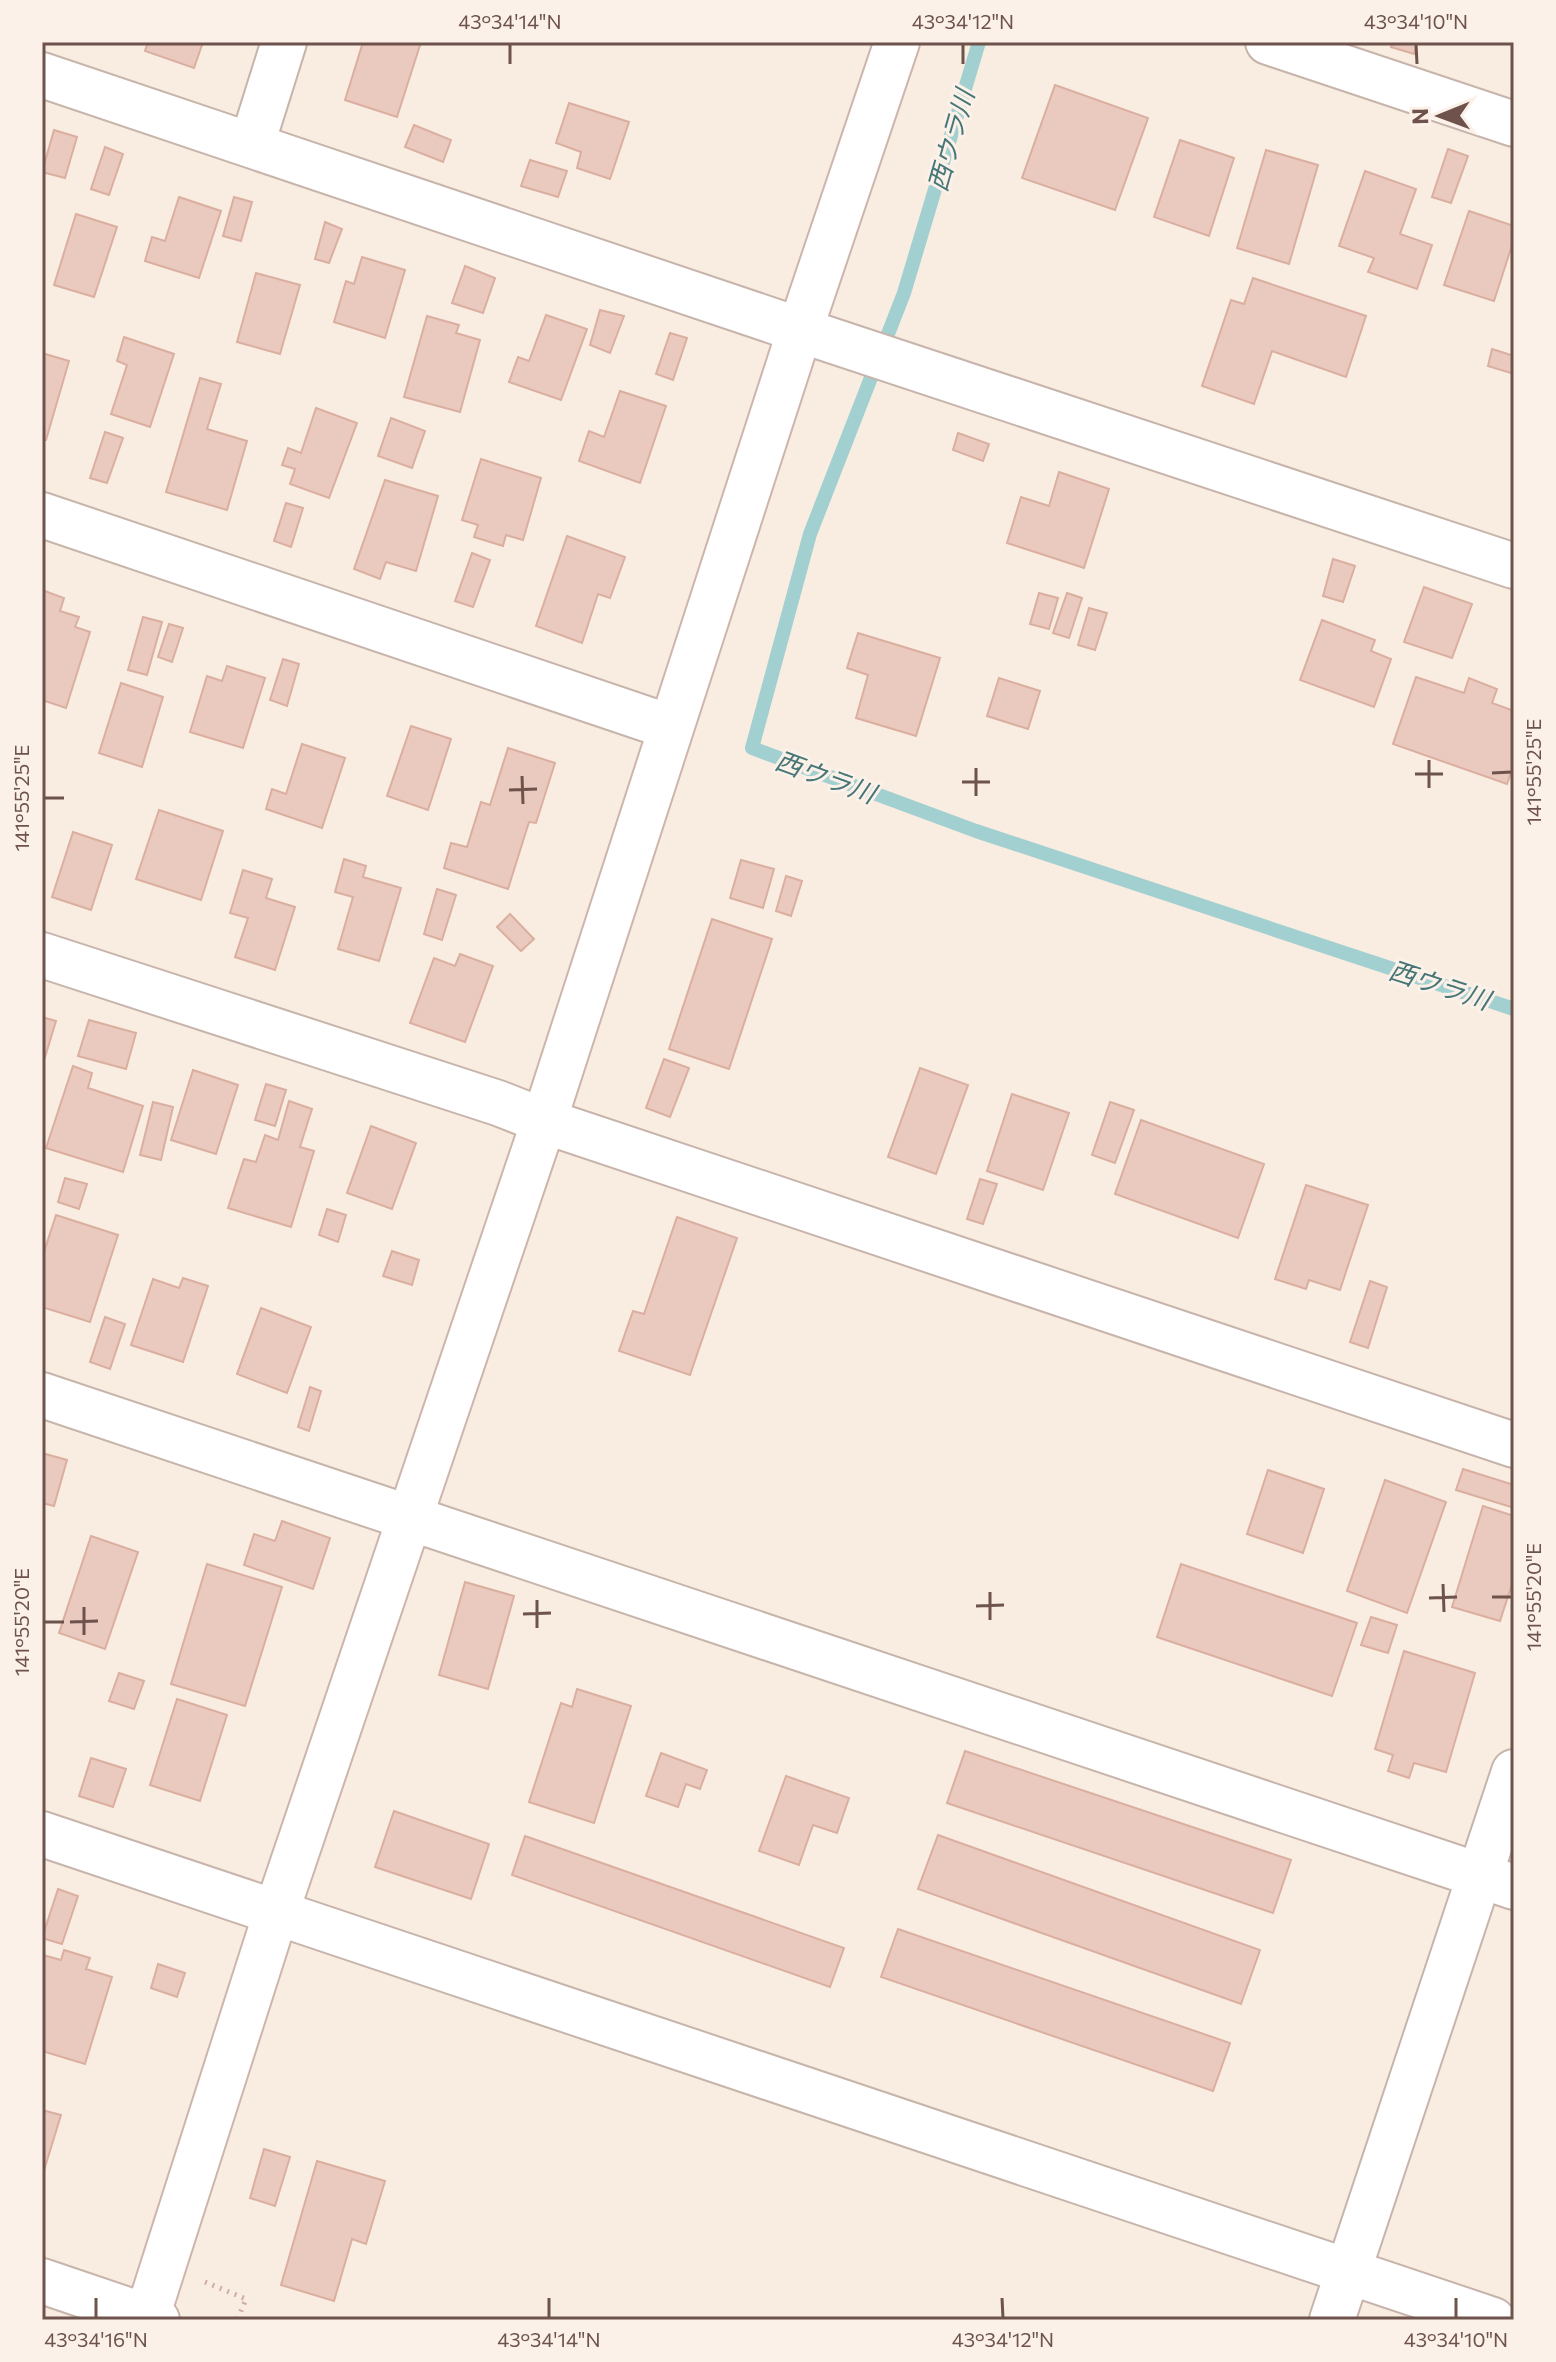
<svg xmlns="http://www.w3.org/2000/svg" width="1556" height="2362" viewBox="0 0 1556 2362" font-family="Commissioner,'Noto Sans JP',sans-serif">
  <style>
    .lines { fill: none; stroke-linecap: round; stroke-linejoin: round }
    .stream { stroke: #a2cfcf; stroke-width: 14 }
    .building { fill: #eac9be; stroke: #dbafa0; stroke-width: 2 }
    .street-casing { stroke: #c7b4ab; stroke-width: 48 }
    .secondary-casing { stroke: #cdb5ab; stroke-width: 48 }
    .path { stroke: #cfada2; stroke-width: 5; stroke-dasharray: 2 6; stroke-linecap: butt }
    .street { stroke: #fff; stroke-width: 44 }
    .secondary { stroke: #fff; stroke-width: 44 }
    .ticks { fill: none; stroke: #6d534c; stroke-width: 3 }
    .labels { text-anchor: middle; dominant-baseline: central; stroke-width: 6; stroke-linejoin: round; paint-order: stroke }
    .water-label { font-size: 26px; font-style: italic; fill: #467677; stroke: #fcf1e8 }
    .neatline { fill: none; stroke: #6d534c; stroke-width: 3 }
    .ticks-label { font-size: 20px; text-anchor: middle; fill: #6d534c }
  </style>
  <rect width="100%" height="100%" fill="#f9ede2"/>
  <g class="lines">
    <path class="stream" d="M979 42 904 293 810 534 752 748 976 831 1514 1009"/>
  </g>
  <g class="building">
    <path d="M148 42H203L194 68 145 51Z"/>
    <path d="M363 42H421L397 117 345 100Z"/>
    <path d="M1393 42H1417L1414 54 1391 47Z"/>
    <path d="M1055 85 1148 118 1115 210 1022 178Z"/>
    <path d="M569 103 629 122 610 179 577 168 581 152 556 143Z"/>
    <path d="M414 125 451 140 443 162 405 147Z"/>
    <path d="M54 130 77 137 65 178 42 172Z"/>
    <path d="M1180 140 1234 158 1209 236 1154 217Z"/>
    <path d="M105 147 123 154 109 195 91 189Z"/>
    <path d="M1448 149 1468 156 1451 203 1432 197Z"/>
    <path d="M1266 150 1318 165 1289 264 1237 248Z"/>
    <path d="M530 160 567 171 558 197 521 186Z"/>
    <path d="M1365 171 1416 189 1400 234 1432 245 1417 289 1368 272 1374 258 1339 246Z"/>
    <path d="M179 197 221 211 199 278 145 261 152 237 165 241Z"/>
    <path d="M234 197 252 202 241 241 223 236Z"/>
    <path d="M1469 211 1514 226V239L1494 301 1444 285Z"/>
    <path d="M76 214 117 227 94 297 54 285Z"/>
    <path d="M325 222 342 229 329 263 315 259Z"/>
    <path d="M362 257 405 270 385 338 334 322 346 281 354 284Z"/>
    <path d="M465 266 495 278 483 313 452 303Z"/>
    <path d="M256 273 300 285 280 354 237 342Z"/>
    <path d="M1253 278 1366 316 1346 377 1272 351 1254 404 1202 386 1231 300 1244 304Z"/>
    <path d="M600 310 624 316 610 353 590 345Z"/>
    <path d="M546 315 587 329 561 400 509 382 518 357 529 361Z"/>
    <path d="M427 316 459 325 456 333 480 340 460 412 404 397Z"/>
    <path d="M670 333 687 338 673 380 656 374Z"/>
    <path d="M124 337 174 354 150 427 111 414 127 365 117 361Z"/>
    <path d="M1492 349 1514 356V374L1488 366Z"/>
    <path d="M42 353 69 361 46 440 42 439Z"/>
    <path d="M200 378 221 384 207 429 247 441 227 510 166 492Z"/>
    <path d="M620 391 666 406 640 483 579 461 589 431 604 437Z"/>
    <path d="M316 408 357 423 329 498 290 484 295 469 282 465 288 448 301 453Z"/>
    <path d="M391 418 425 431 412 468 378 456Z"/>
    <path d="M105 432 123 438 107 483 90 478Z"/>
    <path d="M958 433 989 444 983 461 953 450Z"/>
    <path d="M481 459 541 478 523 540 506 535 503 546 474 537 478 525 462 520Z"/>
    <path d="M1059 472 1109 489 1084 568 1007 543 1021 497 1049 506Z"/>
    <path d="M385 480 438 496 416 571 386 562 380 579 354 569Z"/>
    <path d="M286 503 303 508 291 547 274 541Z"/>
    <path d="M567 536 625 557 610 598 598 594 582 643 536 626Z"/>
    <path d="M472 553 490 560 473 607 455 601Z"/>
    <path d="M1333 559 1355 566 1343 602 1323 596Z"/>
    <path d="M1424 587 1472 604 1452 658 1404 642Z"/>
    <path d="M42 590 64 598 60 611 79 617 75 627 90 632 66 708 42 700Z"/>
    <path d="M1039 593 1058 598 1049 629 1030 624Z"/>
    <path d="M1067 593 1082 598 1069 638 1053 633Z"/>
    <path d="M1089 608 1107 613 1095 650 1078 645Z"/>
    <path d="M143 617 162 622 147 675 128 670Z"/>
    <path d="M1322 620 1375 640 1371 651 1391 659 1374 707 1300 680Z"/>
    <path d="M169 624 183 628 172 662 158 657Z"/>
    <path d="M858 633 940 658 916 736 856 718 868 675 847 668Z"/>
    <path d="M283 659 299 664 287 706 270 700Z"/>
    <path d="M227 666 265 678 243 748 190 732 207 676 222 681Z"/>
    <path d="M1416 677 1464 693 1469 678 1497 689 1492 703 1514 711V764L1507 784 1393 744Z"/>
    <path d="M999 678 1040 691 1028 729 987 716Z"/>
    <path d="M121 683 163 697 142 767 99 753Z"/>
    <path d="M411 726 451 739 428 810 387 796Z"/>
    <path d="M302 744 345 758 322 828 266 809 272 789 286 794Z"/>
    <path d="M508 748 555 763 536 823 529 822 508 889 444 868 451 843 467 847 481 802 490 805Z"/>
    <path d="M159 810 223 831 201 900 136 879Z"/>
    <path d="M73 832 112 845 91 910 52 897Z"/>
    <path d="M344 859 366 866 363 877 401 888 379 961 338 949 353 897 335 892Z"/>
    <path d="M741 860 774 869 763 908 730 898Z"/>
    <path d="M243 870 272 879 266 898 295 907 275 970 235 957 248 918 230 913Z"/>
    <path d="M786 876 802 881 791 916 776 911Z"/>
    <path d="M437 889 456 895 442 940 424 934Z"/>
    <path d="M510 914 534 939 521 951 497 927Z"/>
    <path d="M712 919 772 939 729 1069 669 1049Z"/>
    <path d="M460 954 493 966 465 1042 410 1023 434 958 455 966Z"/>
    <path d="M42 1017 56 1021 42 1067Z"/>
    <path d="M89 1020 136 1033 126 1069 78 1056Z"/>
    <path d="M664 1059 689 1068 670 1117 646 1108Z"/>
    <path d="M73 1066 92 1073 88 1088 143 1106 123 1172 46 1148Z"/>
    <path d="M920 1068 968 1085 936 1174 888 1157Z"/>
    <path d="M193 1070 238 1085 216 1154 171 1140Z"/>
    <path d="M266 1084 286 1090 275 1126 255 1120Z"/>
    <path d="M1012 1094 1069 1113 1043 1190 987 1171Z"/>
    <path d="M289 1101 312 1109 300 1147 314 1151 291 1227 228 1208 244 1159 256 1162 265 1135 278 1140Z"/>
    <path d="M153 1102 173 1107 161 1160 140 1155Z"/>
    <path d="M1110 1102 1134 1110 1115 1163 1092 1155Z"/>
    <path d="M1141 1120 1264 1164 1238 1238 1115 1194Z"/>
    <path d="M371 1126 416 1143 392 1209 347 1193Z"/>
    <path d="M65 1178 87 1184 79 1209 58 1202Z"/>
    <path d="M980 1179 997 1184 983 1224 967 1219Z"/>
    <path d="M1306 1185 1368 1205 1340 1290 1309 1280 1306 1289 1275 1279Z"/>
    <path d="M327 1209 346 1215 338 1242 319 1235Z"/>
    <path d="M56 1215 118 1235 90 1322 42 1307V1258Z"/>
    <path d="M677 1217 737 1238 690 1375 619 1351 633 1311 644 1314Z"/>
    <path d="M392 1251 419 1260 412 1285 383 1276Z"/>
    <path d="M183 1278 208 1286 183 1362 131 1345 153 1279 179 1288Z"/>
    <path d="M1370 1281 1387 1287 1368 1348 1350 1342Z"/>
    <path d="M261 1308 311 1327 287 1393 237 1374Z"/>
    <path d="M105 1317 125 1324 110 1369 90 1362Z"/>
    <path d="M310 1387 321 1391 309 1431 298 1427Z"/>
    <path d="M42 1453 67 1460 54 1506 42 1503Z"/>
    <path d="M1463 1469 1514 1485V1508L1456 1490Z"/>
    <path d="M1268 1470 1324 1489 1303 1553 1247 1534Z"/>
    <path d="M1385 1480 1446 1502 1407 1613 1347 1591Z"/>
    <path d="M1483 1506 1514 1516V1578L1500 1621 1452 1607Z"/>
    <path d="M282 1521 330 1538 313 1589 244 1565 254 1534 275 1541Z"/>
    <path d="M91 1536 138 1552 105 1649 59 1633Z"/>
    <path d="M207 1564 282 1587 245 1706 171 1684Z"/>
    <path d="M1181 1564 1357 1623 1332 1696 1157 1637Z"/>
    <path d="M465 1582 514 1596 488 1689 439 1675Z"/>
    <path d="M1371 1617 1397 1625 1388 1653 1361 1645Z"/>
    <path d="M1404 1651 1475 1673 1446 1772 1414 1763 1409 1778 1388 1771 1393 1755 1375 1749Z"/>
    <path d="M119 1673 144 1681 134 1709 109 1701Z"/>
    <path d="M577 1689 631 1706 594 1823 529 1802 561 1703 572 1707Z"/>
    <path d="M177 1699 227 1715 200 1801 150 1785Z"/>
    <path d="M965 1751 1291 1860 1273 1913 947 1803Z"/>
    <path d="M661 1753 707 1770 700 1789 686 1784 678 1807 646 1796Z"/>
    <path d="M91 1758 126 1769 113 1807 79 1796Z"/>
    <path d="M786 1776 849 1798 837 1833 813 1825 799 1865 759 1851Z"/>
    <path d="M394 1811 489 1844 471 1899 375 1867Z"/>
    <path d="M938 1835 1260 1950 1241 2004 918 1889Z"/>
    <path d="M525 1836 844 1948 830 1987 512 1875Z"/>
    <path d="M58 1889 78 1896 62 1944 42 1938Z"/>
    <path d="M898 1929 1230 2043 1213 2091 881 1977Z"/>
    <path d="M64 1950 90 1958 86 1969 112 1977 85 2064 42 2051V1958L43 1955 61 1960Z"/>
    <path d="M158 1964 185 1973 177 1997 151 1988Z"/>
    <path d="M42 2110 61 2115 42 2177Z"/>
    <path d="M264 2149 290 2157 275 2206 250 2198Z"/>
    <path d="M317 2161 385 2181 366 2244 352 2239 334 2301 281 2285Z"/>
  </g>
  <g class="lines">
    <g class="street-casing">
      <g id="street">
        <path d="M1268 42 1514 124"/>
        <path d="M42 75 800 330 1514 566"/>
        <path d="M252 144 284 42"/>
        <path d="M42 515 670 727"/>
        <path d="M42 955 498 1103 544 1121 1514 1445"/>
        <path d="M42 1395 1514 1887"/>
        <path d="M42 1834 1493 2320"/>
        <path d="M42 2281 157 2320"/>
        <path d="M1332 2320 1514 1772"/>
      </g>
    </g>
    <g class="secondary-casing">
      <path id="secondary" d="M146 2320 276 1913 544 1121 800 330 897 42"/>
    </g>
    <path class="path" d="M205 2282 246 2299 237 2320"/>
    <use href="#street" class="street"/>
    <use href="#secondary" class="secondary"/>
  </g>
  <path class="ticks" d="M510 44V64M963 44V64M1416 44 1417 64M1429 760V788M976 768V796M1492 773 1512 772M1415 774H1443M522 776 523 804M962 782H990M509 790 537 789M44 798H64M1443 1584 1444 1612M990 1592V1620M1492 1597H1512M1429 1598 1457 1597M537 1600V1628M976 1606 1004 1605M84 1607V1635M523 1614 551 1613M44 1622H64M70 1622 98 1621M96 2298V2318M549 2298V2318M1002 2298 1003 2318M1456 2298V2318"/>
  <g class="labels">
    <g class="water-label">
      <text transform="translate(950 140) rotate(-74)">西ウラ川</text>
      <text transform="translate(826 776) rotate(20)">西ウラ川</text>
      <text transform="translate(1440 984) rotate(18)">西ウラ川</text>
    </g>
  </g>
  <rect width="1556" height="2362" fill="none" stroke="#fcf1e8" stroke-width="88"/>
  <g transform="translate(1440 116) rotate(269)" stroke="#fcf1e8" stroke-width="6" paint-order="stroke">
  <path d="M0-6L14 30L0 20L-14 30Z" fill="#6d534c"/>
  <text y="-12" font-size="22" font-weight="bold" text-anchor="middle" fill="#6d534c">N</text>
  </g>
  <rect x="44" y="44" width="1468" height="2274" class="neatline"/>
  <g class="ticks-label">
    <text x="510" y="29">43°34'14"N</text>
    <text x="963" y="29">43°34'12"N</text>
    <text x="1416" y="29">43°34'10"N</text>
    <text transform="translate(1534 772) rotate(-90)" y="7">141°55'25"E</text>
    <text transform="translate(22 798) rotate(-90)" y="7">141°55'25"E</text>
    <text transform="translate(1534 1597) rotate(-90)" y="7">141°55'20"E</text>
    <text transform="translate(22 1622) rotate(-90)" y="7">141°55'20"E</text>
    <text x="96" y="2347">43°34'16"N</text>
    <text x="549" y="2347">43°34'14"N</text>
    <text x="1003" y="2347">43°34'12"N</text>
    <text x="1456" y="2347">43°34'10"N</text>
  </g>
</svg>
